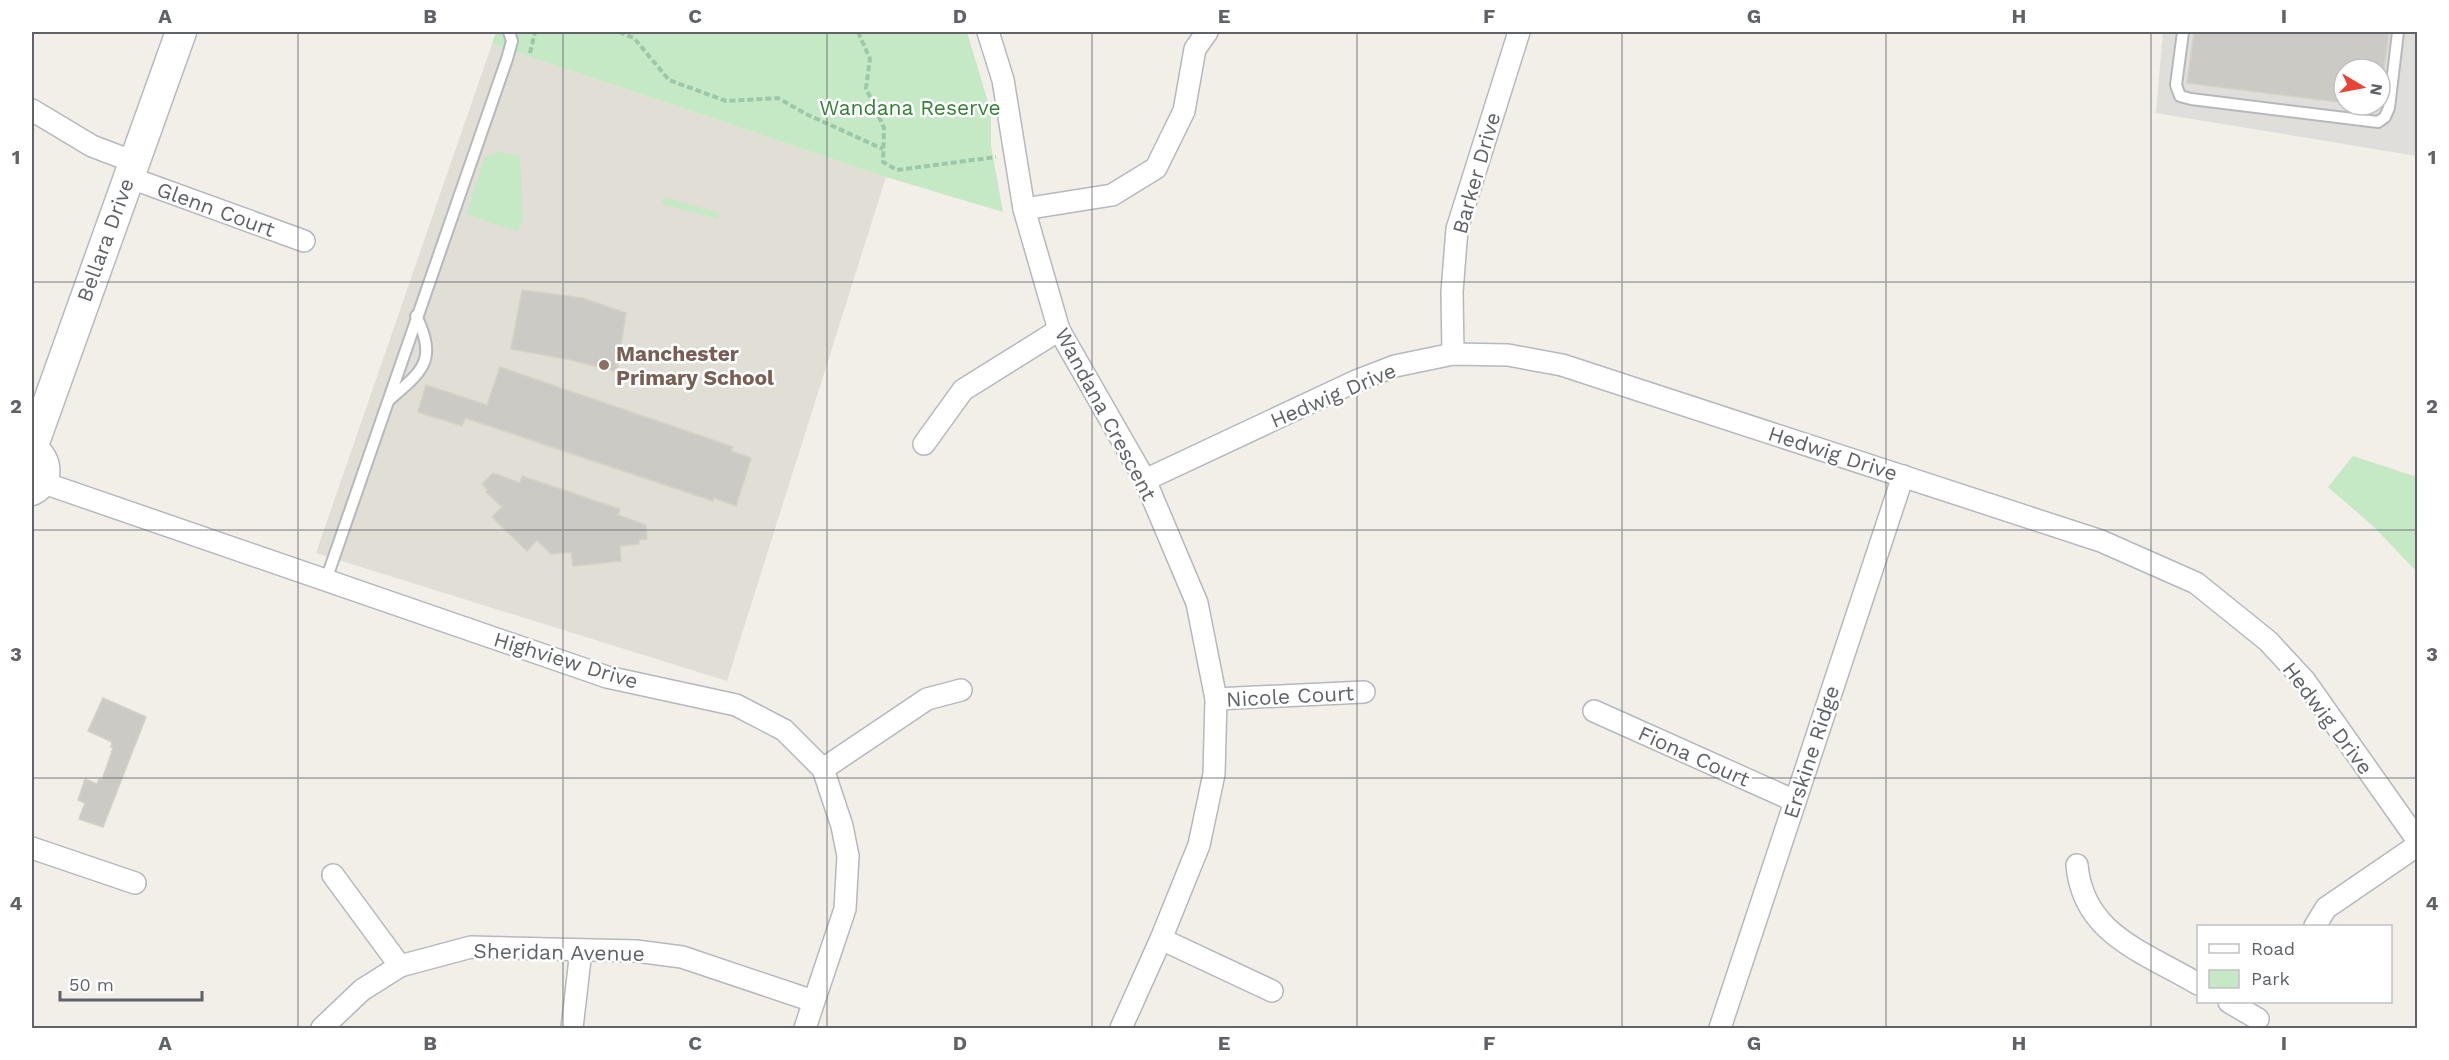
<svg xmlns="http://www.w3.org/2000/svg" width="2449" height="1060" viewBox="0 0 2449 1060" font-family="'Work Sans',sans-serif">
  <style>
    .industrial { fill: #e0deda; fill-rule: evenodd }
    .education { fill: #e1ded6 }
    .green { fill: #c5e8c5 }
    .building { fill: #cccac5; stroke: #d6d1c6; stroke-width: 1.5 }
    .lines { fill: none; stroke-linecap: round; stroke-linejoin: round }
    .lane-casing { stroke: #b5b8bc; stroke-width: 14 }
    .street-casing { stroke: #b5b8bc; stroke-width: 24 }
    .secondary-casing { stroke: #b6babf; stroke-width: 33 }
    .path { stroke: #9cc7a9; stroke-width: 4; stroke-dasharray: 6 3; stroke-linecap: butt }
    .lane { stroke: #fff; stroke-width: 10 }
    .street { stroke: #fff; stroke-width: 21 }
    .secondary { stroke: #fff; stroke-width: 30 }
    .grid { fill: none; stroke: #5f6368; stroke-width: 1.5; stroke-opacity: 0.55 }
    .education-dot { fill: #8d6e63; stroke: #fff; stroke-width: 2 }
    .labels { text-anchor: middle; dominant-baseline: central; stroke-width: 5; stroke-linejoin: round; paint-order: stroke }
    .park-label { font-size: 21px; fill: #348238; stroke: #fff }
    .street-label { font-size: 21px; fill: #5f6368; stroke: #fff }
    .education-label { font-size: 21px; font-weight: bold; fill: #785e54; stroke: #fff; text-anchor: start }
    .neatline { fill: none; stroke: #5f6368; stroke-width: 2 }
    .grid-label { font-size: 20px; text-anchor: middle; font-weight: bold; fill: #5f6368 }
  </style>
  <rect width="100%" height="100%" fill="#f1efe8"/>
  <path class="industrial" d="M2163 32H2417V156L2156 113ZM2344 69H2380V105H2344Z"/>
  <path class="education" d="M492 44 886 177 727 681 316 553Z"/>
  <g class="green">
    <path d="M496 32H967L991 112V146L1003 212 886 177 492 44Z"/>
    <path d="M498 152 520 156 523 218 518 232 466 214 485 157Z"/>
    <path d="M664 197 719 213 718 219 662 204Z"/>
    <path d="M2353 456 2417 477V572L2373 526 2328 487Z"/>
  </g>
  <g class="building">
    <path d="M2194 32H2389L2384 69H2344V103L2187 83Z"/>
    <path d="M522 290 583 298 626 313 617 372 571 360 511 349Z"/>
    <path d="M500 367 733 447 731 451 751 458 736 506 714 498 713 501 465 418 462 426 418 412 426 385 487 405Z"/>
    <path d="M493 473 520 483 522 476 620 509 618 515 646 525 647 539 639 540V544L620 546 621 561 573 566 571 552 551 554 537 540 527 551 492 517 502 507 486 492 488 490 482 484Z"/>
    <path d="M103 698 146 717 103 827 79 819 85 803 78 800 85 779 97 784 99 779 102 780 113 748 111 747 112 742 88 731Z"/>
  </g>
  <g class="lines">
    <g class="lane-casing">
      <g id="lane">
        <path d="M2183 32 2176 85 2180 96 2191 99 2378 122 2385 117 2389 108 2398 32"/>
        <path d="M389 400C421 372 439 361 416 316"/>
        <path d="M326 580 507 59 512 41 509 32"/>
      </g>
    </g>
    <g class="street-casing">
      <g id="street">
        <path d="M988 32 1003 80 1024 209 1059 330 1145 480 1197 603 1216 699 1214 774 1199 845 1161 939 1121 1028"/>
        <path d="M32 110 92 146 134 162"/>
        <path d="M128 177 304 241"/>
        <path d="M1024 209 1112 195 1156 168 1184 111 1195 49 1207 32"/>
        <path d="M1453 354 1452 292 1457 229 1519 32"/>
        <path d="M924 444 963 390 1059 330"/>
        <path d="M1145 480 1356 381 1395 366 1453 354 1508 355 1562 365 2101 541 2196 583 2268 641 2305 681 2418 841"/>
        <path d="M41 482 607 677 736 705 784 730 823 769 842 826 848 856 845 909 805 1028"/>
        <path d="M1216 699 1364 692"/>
        <path d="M1594 711 1795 801"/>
        <path d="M823 769 927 699 961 690"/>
        <path d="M32 848 135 883"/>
        <path d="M2077 865C2083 935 2145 952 2198 984"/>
        <path d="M333 875 400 966"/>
        <path d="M2315 926 2326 908 2418 845"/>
        <path d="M1161 939 1272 991"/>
        <path d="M2229 1002 2258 1019"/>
        <path d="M322 1028 362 990 400 966 471 947 636 951 682 957 813 1001"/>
        <path d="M572 1028 581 950"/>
        <path d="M1720 1028 1903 476"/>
      </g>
    </g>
    <g class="secondary-casing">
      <g id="secondary">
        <path d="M32 448 181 32"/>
        <path d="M32 449C47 460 50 480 32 490"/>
      </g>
    </g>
    <g class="path">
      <path d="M619 32 634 38 669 80 726 101 778 98 806 114 883 149"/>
      <path d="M858 32 870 59 866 88 884 128 883 162 897 170 996 157"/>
      <path d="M530 53 535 32"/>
    </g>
    <use href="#lane" class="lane"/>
    <use href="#street" class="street"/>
    <use href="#secondary" class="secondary"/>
  </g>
  <path class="grid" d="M298 32V1028M563 32V1028M827 32V1028M1092 32V1028M1357 32V1028M1622 32V1028M1886 32V1028M2151 32V1028M32 282H2418M32 530H2418M32 778H2418"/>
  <circle class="education-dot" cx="604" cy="365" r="6"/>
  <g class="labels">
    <g class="park-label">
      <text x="910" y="107">Wandana Reserve</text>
    </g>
    <g class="street-label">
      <text transform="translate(1476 173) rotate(-74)">Barker Drive</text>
      <text transform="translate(216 209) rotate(20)">Glenn Court</text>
      <text transform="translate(105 240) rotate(-70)">Bellara Drive</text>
      <text transform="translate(1333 395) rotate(-23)">Hedwig Drive</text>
      <text transform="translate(1106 414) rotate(62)">Wandana Crescent</text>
      <text transform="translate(1833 453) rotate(18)">Hedwig Drive</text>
      <text transform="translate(566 660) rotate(17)">Highview Drive</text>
      <text transform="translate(1290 696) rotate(-3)">Nicole Court</text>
      <text transform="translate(2328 718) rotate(53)">Hedwig Drive</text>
      <text transform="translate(1811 752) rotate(-72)">Erskine Ridge</text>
      <text transform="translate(1694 756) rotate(24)">Fiona Court</text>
      <text transform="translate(559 952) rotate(1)">Sheridan Avenue</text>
    </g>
    <g class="education-label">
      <text x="616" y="353">Manchester<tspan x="616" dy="24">Primary School</tspan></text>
    </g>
  </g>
  <rect width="2449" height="1060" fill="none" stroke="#ffffff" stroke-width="66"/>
  <rect x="2197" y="925" width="195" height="78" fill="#ffffff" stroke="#bfc1c3" stroke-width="1.5"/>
  <rect x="2209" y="944" width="30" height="9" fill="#ffffff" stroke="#bfc1c3" stroke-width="1.5"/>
  <text x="2251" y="955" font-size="18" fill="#5f6368">Road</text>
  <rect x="2209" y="970" width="30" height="18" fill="#c5e8c5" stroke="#bfc1c3" stroke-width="1.5"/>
  <text x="2251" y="985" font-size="18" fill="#5f6368">Park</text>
  <g transform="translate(2362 87) rotate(100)"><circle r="28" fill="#ffffff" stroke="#bfc1c3" stroke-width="1.5"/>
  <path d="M0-4.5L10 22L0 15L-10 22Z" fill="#ea4335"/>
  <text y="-9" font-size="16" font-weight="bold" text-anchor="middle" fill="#5f6368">N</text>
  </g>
  <path d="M60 991v9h142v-9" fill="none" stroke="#5f6368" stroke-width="3"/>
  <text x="69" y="991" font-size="18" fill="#5f6368" stroke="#ffffff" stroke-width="4.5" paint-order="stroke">50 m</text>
  <rect x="33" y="33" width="2383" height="994" class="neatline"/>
  <g class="grid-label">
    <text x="165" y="23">A</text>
    <text x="430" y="23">B</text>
    <text x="695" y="23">C</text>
    <text x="960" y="23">D</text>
    <text x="1224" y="23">E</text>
    <text x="1489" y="23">F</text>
    <text x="1754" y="23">G</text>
    <text x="2019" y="23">H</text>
    <text x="2284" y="23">I</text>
    <text x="16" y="164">1</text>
    <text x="2432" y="164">1</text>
    <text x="16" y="413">2</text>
    <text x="2432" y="413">2</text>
    <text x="16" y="661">3</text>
    <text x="2432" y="661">3</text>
    <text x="16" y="910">4</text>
    <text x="2432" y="910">4</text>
    <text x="165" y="1050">A</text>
    <text x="430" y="1050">B</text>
    <text x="695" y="1050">C</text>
    <text x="960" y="1050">D</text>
    <text x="1224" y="1050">E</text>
    <text x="1489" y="1050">F</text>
    <text x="1754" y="1050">G</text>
    <text x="2019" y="1050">H</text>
    <text x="2284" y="1050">I</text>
  </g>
</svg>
